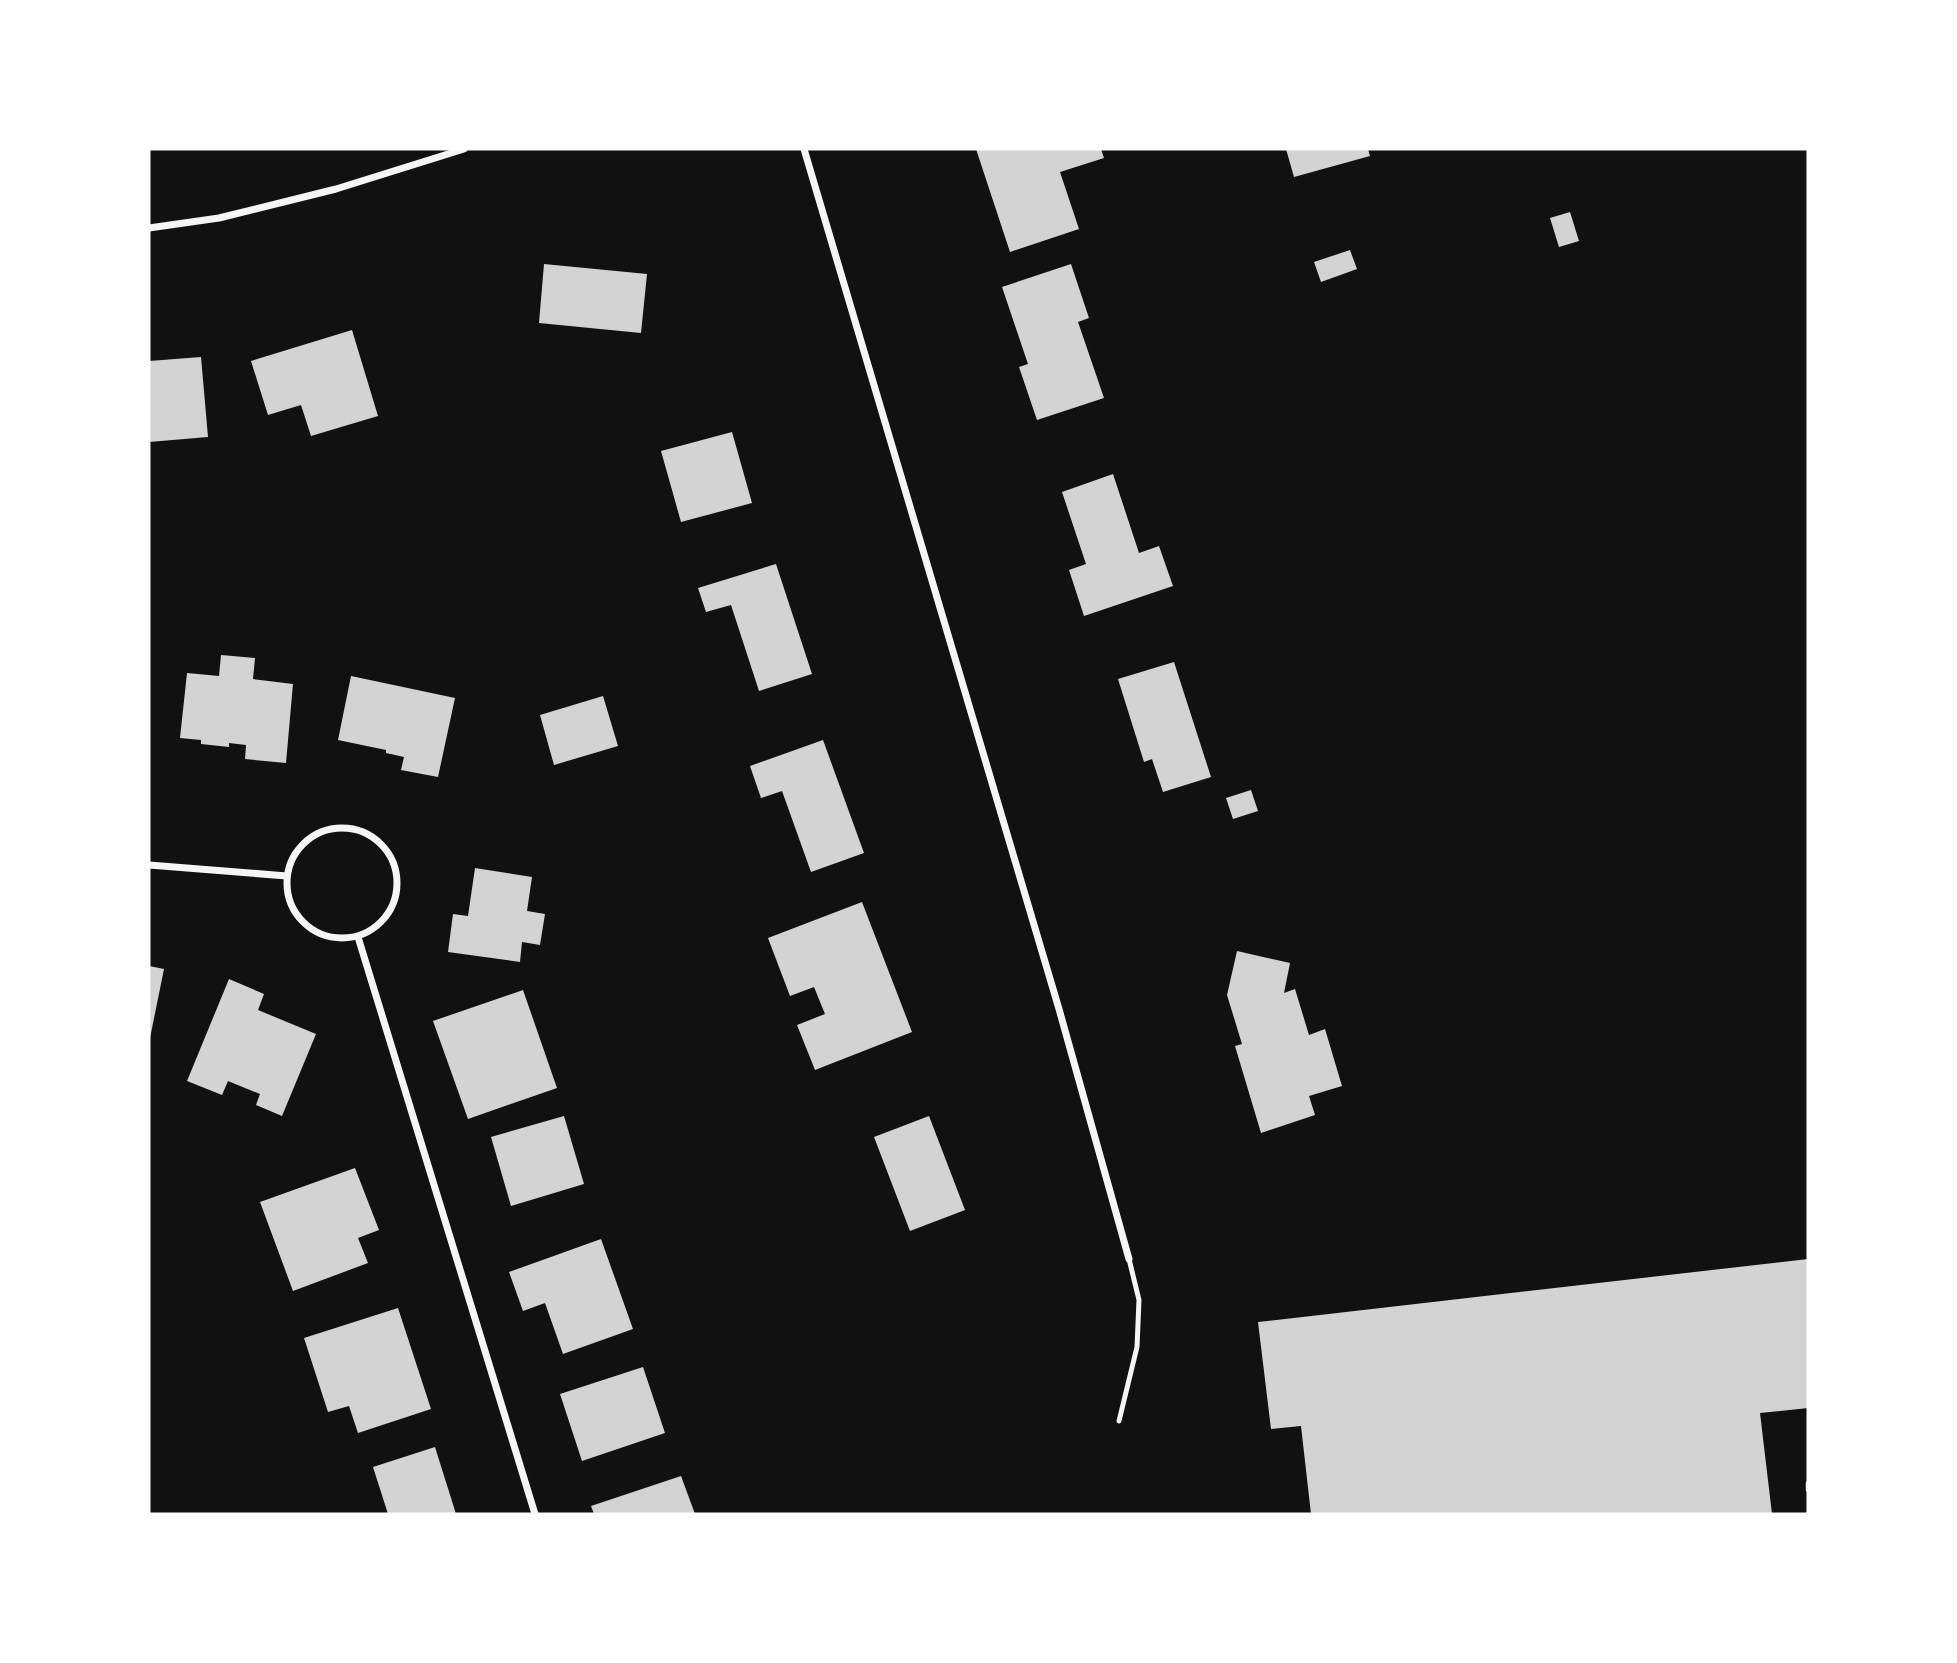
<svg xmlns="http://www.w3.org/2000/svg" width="1957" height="1663" viewBox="0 0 1957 1663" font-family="Commissioner,sans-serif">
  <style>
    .building { fill: #d3d3d3 }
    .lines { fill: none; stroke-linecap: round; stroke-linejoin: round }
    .path { stroke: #f5f5f5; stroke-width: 4.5 }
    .service { stroke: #f5f5f5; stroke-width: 5 }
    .minor { stroke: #f5f5f5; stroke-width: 7 }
  </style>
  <rect width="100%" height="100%" fill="#111"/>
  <g class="building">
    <path d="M976 149H1101L1104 158 1060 172 1079 229 1010 252Z"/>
    <path d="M1286 149H1368L1370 156 1294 177Z"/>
    <path d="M1570 212 1579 241 1559 247 1550 218Z"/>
    <path d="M1350 250 1357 269 1321 282 1314 262Z"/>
    <path d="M544 264 647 274 641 333 539 323Z"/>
    <path d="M1071 264 1089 318 1078 322 1104 398 1037 420 1019 367 1028 364 1002 287Z"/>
    <path d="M352 330 378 416 311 436 301 405 268 415 251 361Z"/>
    <path d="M201 357 208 437 149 442V361Z"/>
    <path d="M732 432 752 503 681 522 661 451Z"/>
    <path d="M1113 474 1139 553 1159 546 1173 586 1084 616 1069 570 1086 564 1062 492Z"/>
    <path d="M776 564 812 674 759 691 731 605 706 612 698 588Z"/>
    <path d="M221 655 255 658 253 679 293 684 286 763 245 759 246 745 229 743V747L201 744V740L180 738 187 673 219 676Z"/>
    <path d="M1174 662 1211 777 1163 792 1152 759 1144 762 1118 679Z"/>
    <path d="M351 676 455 698 438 777 401 770 404 757 386 753V750L338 740Z"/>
    <path d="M603 696 618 746 554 765 540 715Z"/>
    <path d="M823 740 864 853 811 872 782 791 761 798 750 766Z"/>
    <path d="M1251 790 1258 811 1233 819 1226 798Z"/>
    <path d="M475 868 532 877 527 911 545 914 540 945 522 942 520 962 448 952 453 914 468 916Z"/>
    <path d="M862 902 912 1032 815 1070 797 1025 825 1014 814 987 790 996 768 938Z"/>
    <path d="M1237 951 1290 963 1284 993 1295 989 1309 1035 1325 1029 1342 1086 1309 1096 1315 1115 1261 1133 1235 1046 1242 1044 1227 995Z"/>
    <path d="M149 966 164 969 150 1038H149Z"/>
    <path d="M229 979 264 994 258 1010 316 1034 282 1116 256 1105 260 1094 228 1081 222 1095 187 1081Z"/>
    <path d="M523 990 557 1088 468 1119 433 1021Z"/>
    <path d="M564 1116 584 1184 511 1206 491 1137Z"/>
    <path d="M929 1116 965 1210 910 1231 874 1137Z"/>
    <path d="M355 1168 379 1230 358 1238 368 1263 293 1291 260 1202Z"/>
    <path d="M601 1239 633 1329 563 1354 545 1303 523 1311 509 1272Z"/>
    <path d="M1808 1259V1408L1760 1413 1772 1514H1311L1301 1426 1271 1429 1258 1322Z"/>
    <path d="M398 1308 431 1409 358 1433 349 1406 328 1412 304 1338Z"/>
    <path d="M643 1367 665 1433 582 1461 560 1394Z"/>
    <path d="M435 1447 456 1514H388L373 1467Z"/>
    <path d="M681 1476 695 1514H594L591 1506Z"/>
  </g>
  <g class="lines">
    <path class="path" d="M1808 1483V1490"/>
    <path class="service" d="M1119 1421 1137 1347 1139 1300 1129 1259"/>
    <g class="minor">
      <path d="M804 149 1059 1009 1129 1259"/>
      <path d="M149 228 219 218 336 189 464 149"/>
      <circle cx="342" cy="883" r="55"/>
      <path d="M149 865 287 876"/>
      <path d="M358 937 535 1514"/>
    </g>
  </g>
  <rect width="1957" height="1663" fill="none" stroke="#ffffff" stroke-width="301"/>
</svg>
